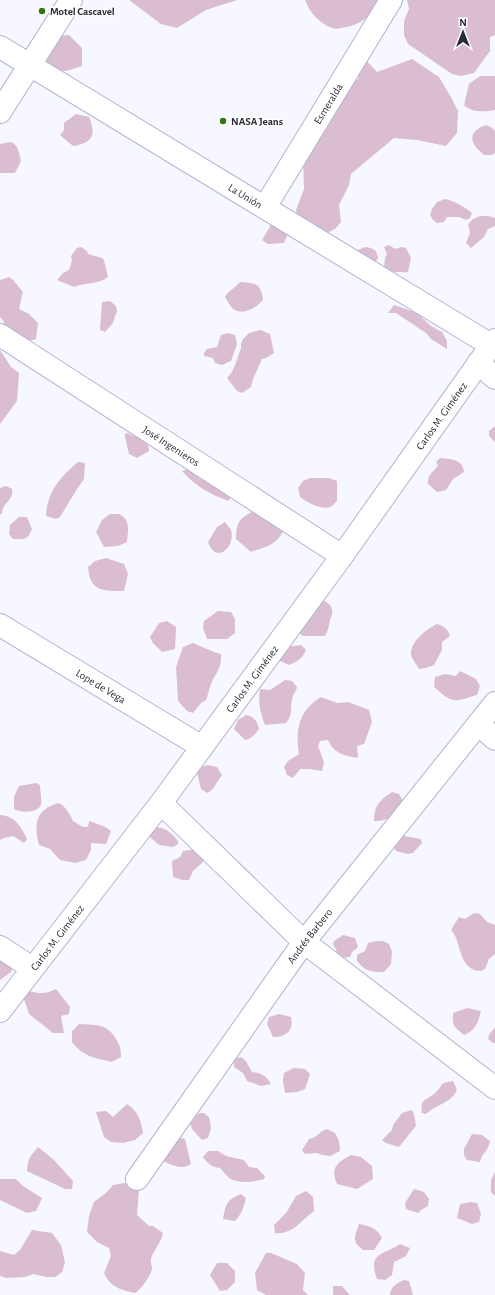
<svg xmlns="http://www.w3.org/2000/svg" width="495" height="1295" viewBox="0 0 495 1295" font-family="'Alegreya Sans',sans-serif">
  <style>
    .forest { fill: #dabdd0 }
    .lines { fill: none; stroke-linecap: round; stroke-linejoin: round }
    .street-casing { stroke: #b0b3d5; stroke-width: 24 }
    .street { stroke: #fff; stroke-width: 22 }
    .poi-dot { fill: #357510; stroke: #fff; stroke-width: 1.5 }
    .labels { text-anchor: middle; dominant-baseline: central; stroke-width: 3; stroke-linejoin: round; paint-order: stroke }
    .poi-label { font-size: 11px; font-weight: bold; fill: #2a2b39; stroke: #fff; text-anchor: start }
    .street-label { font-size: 11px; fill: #2a2b39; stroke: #fff }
  </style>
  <rect width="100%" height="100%" fill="#f7f8ff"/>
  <g class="forest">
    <path d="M129 0H237L206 10 177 28 161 24Z"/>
    <path d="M305 0H379C373 17 358 26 341 28 338 29 335 29 332 28 319 23 310 13 305 0Z"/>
    <path d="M407 0H495V35L490 37V51L474 73 461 76 452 74 408 44 404 35V21L409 9Z"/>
    <path d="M69 35 82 48V66L66 71 49 69 33 62 52 37Z"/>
    <path d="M363 57 377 72 412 59 439 77 452 99 458 111 457 133 446 146 417 140 394 138 351 174 349 185 339 205 341 222 335 229 321 236 298 219 296 210 304 189 303 158 328 107 358 79Z"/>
    <path d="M480 76H495V110C485 112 472 113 464 105L469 84Z"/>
    <path d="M76 114 89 117C97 136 92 143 73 146L60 135 64 130V123Z"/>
    <path d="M486 125 491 127 495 131V153L492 155H484C470 144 466 132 486 125Z"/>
    <path d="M10 142C18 143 19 154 21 161L15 173H0V144Z"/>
    <path d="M445 199C453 200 466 208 472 213L470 218 466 220 459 217H447L444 222 437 223 433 220 430 215 432 209 437 202Z"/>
    <path d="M480 216H488L495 218V226L488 229 484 237 471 248 466 243 470 233 468 224 473 219Z"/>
    <path d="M271 225H283L288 234 284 243 268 244 262 240Z"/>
    <path d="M389 245C393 248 396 250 401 247L406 248 411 258 408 272C401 273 395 271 388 272L384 267 385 258 387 254 384 247Z"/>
    <path d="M81 247 87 251 88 254 102 258 104 260 108 277C98 285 86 282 74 287L57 280 63 273 69 270 72 261 71 256 77 248Z"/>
    <path d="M365 247 371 248 376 251 378 258 374 264 355 254 358 250Z"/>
    <path d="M9 277 13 280 23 292 19 309 29 314 38 323 36 339 23 343 5 327 3 320 0 317V280Z"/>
    <path d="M240 282C255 283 261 283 263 300 256 308 242 317 232 308 230 305 227 301 225 297 229 290 235 288 240 282Z"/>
    <path d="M110 301 116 306 117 312 115 316 113 323 105 332 100 330 102 302Z"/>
    <path d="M394 305 417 313 431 326 442 332 447 341V349L431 339 426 333 396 313H388Z"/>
    <path d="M260 330 270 334 274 353 266 358 262 359 253 379 251 387 242 393 237 391 227 378 232 372 235 365 241 348V343L243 339 249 333Z"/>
    <path d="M228 333 235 335 237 344 231 361 222 365 215 363 213 358 204 356V353L207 349 217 347 221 335Z"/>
    <path d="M0 350 11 367 19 373 17 401 0 424Z"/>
    <path d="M495 426V442L489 436V431Z"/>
    <path d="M128 433C136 438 150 439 149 451L137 458 129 454 125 437V434Z"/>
    <path d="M440 458C450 459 463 459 464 472L453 479 446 490 437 492 428 484C428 472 433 474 438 465L436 462Z"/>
    <path d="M78 462 85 463 84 479 77 489 60 517 56 519 46 516C47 492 61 476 78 462Z"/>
    <path d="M188 469 200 479 210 481 227 492 230 498 229 501C211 495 195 486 182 471Z"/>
    <path d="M310 478H329L337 481V501C335 503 332 506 330 507 320 510 307 502 300 497L298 488 303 481Z"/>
    <path d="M6 486 12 489C15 499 2 503 2 513L0 515V488Z"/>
    <path d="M256 509 285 528C277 545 268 546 251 552L236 539C237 519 239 520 256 509Z"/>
    <path d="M110 514H119C131 520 128 531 127 542L118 546 104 547 96 532 102 520Z"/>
    <path d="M19 517H27L32 529C27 541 25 539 13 539L9 534 10 525Z"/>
    <path d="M225 522C227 525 230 528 231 530 236 547 216 565 208 542L217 527Z"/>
    <path d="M106 558 124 564 128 574 124 591C103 591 90 592 88 567L95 561Z"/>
    <path d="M319 600C326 600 334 606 332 614 331 619 331 616 330 620 329 626 328 631 325 636H303L297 631Z"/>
    <path d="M218 611 231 612 235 619V633L227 639H207L203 628 204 621Z"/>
    <path d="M167 621 176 627 175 649 162 652 153 643 150 637 159 623Z"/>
    <path d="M437 624C444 626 448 629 450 636L442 642V650L434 665 426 668 419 669C417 665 412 659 411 655 410 641 427 629 437 624Z"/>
    <path d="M193 643 214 652 221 654C222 668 216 672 211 684 209 689 208 695 206 700L201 703 193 713 187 711 178 701 176 667 183 647Z"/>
    <path d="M301 645 306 650C303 658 297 662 289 665L278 660 286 647Z"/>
    <path d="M460 671 476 679 480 686 477 695C454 702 453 704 434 687L435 677 445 674 456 676Z"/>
    <path d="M285 680 292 681 297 687C296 692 293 694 292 699 290 709 293 715 286 723L265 725C260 712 258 703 260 689L270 690Z"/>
    <path d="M321 697 337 703 348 702 369 710 372 722 364 744 357 746 358 758C345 756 334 754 328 740L320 741 318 746 324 762 322 771 309 769H300L293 778 287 775 284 767 288 761 299 754C295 730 299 710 321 697Z"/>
    <path d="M246 715C254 717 257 720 259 729 255 734 252 739 245 740L234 729 238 720Z"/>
    <path d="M208 765 217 767 222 775 212 790 207 793 201 789 197 772 201 767Z"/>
    <path d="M36 783 40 785C40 789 42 801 41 805 37 813 21 813 14 809V797L19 786Z"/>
    <path d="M392 792 399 794 403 801C395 814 390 821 374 821 374 805 380 800 392 792Z"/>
    <path d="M59 803C66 807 70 814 73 821L83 827H88L89 821C97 824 104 825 111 831L106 844 91 843V850L86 860 75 863 60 860 50 849 39 845C34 824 35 809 59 803Z"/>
    <path d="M0 815C15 816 21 826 27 839L24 843 13 836 4 838 0 840Z"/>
    <path d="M154 827C165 827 171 832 178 841V844L173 847 159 845 148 835Z"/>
    <path d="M402 833 404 836 421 839 422 843 413 853 407 854 396 851 392 844Z"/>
    <path d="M196 849 204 858 203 862 193 871 189 880H182L173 877 172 861 180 857 183 851Z"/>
    <path d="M474 913 480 914 487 922 495 925V954L489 959 485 969 481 971C478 971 474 970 472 969 458 961 461 940 451 930L459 917 465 919Z"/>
    <path d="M343 935 355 938 358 947 352 952 350 957 340 958 333 944 334 941Z"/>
    <path d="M376 941H383L389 944 392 951 391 964 384 972C371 972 365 971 357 961V955L365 951 368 943Z"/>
    <path d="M0 950 14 964 11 972 0 980Z"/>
    <path d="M56 989 70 1007 69 1014 61 1016 64 1033H53L29 1014 23 996 29 991C39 994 47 994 56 989Z"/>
    <path d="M467 1008 481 1011C478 1023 476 1030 464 1035 454 1027 452 1026 453 1013Z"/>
    <path d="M279 1014 291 1017C294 1031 286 1037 273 1037L267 1024 269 1017Z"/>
    <path d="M79 1024C95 1025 107 1023 116 1039 120 1045 121 1049 121 1057L112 1062C94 1058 84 1057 72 1042V1031Z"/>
    <path d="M495 1027V1043H493L488 1039 489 1035Z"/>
    <path d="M241 1057 246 1061 252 1072C261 1073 267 1076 271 1084L261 1086 247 1081 243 1073 234 1067V1059Z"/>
    <path d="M294 1068 305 1069 310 1074 305 1089 297 1092 285 1093 283 1081 284 1073Z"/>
    <path d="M453 1081 457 1090C451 1103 437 1104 426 1114L422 1113C420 1098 426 1101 435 1093 444 1085 438 1083 453 1081Z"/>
    <path d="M127 1104C138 1111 141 1120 143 1133L135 1140 123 1143 111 1142 104 1137 96 1112 106 1111 113 1117Z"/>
    <path d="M412 1110 414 1114 416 1126 399 1147 386 1143 382 1140 392 1130 393 1125 402 1113Z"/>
    <path d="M199 1113H204L209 1117 211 1128 208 1138 202 1140 192 1129 190 1122Z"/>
    <path d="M327 1129 335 1133 339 1141 340 1151 330 1156 322 1155 317 1153 305 1154 302 1150 309 1139C319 1137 319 1131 327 1129Z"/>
    <path d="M166 1134 185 1139 191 1164C181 1171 170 1164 161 1160Z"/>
    <path d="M472 1134 482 1135 490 1141C488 1152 482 1152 480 1162L467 1160 464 1155V1149Z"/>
    <path d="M38 1147 54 1160 73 1181 72 1189H65L27 1171C27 1160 31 1155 38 1147Z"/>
    <path d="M208 1151H218L226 1156 244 1160 249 1167 257 1168 265 1176 264 1179C255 1182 238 1184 229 1178 226 1175 223 1171 220 1168 211 1167 208 1164 203 1157Z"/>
    <path d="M351 1155 361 1157 372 1166 373 1179 357 1189 337 1184C330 1167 337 1163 351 1155Z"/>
    <path d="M495 1172V1196L491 1192V1180Z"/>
    <path d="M0 1179H16L23 1186 42 1198 36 1211 27 1213 0 1200Z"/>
    <path d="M124 1183 131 1184 139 1189 137 1215 149 1226H153L163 1233C161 1243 153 1251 151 1259 150 1262 152 1265 152 1268 152 1274 141 1290 135 1293 121 1290 110 1287 104 1273L111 1256 109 1248 97 1242 87 1232 89 1216 94 1202 106 1193 113 1185Z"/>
    <path d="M414 1189 424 1192 429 1199 428 1206 421 1210 418 1213 406 1209 405 1203Z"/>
    <path d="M306 1191 313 1197 314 1211C301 1220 293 1235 275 1233L274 1225 286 1213 296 1196Z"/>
    <path d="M241 1194 246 1198C244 1207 241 1215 235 1221L223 1219C226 1204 226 1200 241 1194Z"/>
    <path d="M471 1202 477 1203 481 1214 479 1222 472 1224 457 1218 460 1204Z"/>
    <path d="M359 1224C370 1226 377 1228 382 1238L374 1250H363C351 1241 355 1237 359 1224Z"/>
    <path d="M32 1230 52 1233 61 1245 65 1262 62 1272 55 1277H46L33 1274 25 1277 6 1278 0 1276V1251L14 1255 20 1250Z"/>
    <path d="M400 1244 410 1248 406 1256 394 1262 392 1275 385 1280 377 1279C367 1252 384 1255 400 1244Z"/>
    <path d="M266 1253H271L297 1264 305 1273 303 1290 308 1295H266L257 1290 255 1273Z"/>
    <path d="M217 1263H227L235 1271V1282L227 1290 220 1291 210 1275Z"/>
    <path d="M404 1280 409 1281 413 1295H390C390 1287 397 1283 404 1280Z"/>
    <path d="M333 1286H342L350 1295H333Z"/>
  </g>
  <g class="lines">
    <g class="street-casing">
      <g id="street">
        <path id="s1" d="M0 47 491 345"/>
        <path d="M0 112 71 0"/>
        <path id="s2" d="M265 207 391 0"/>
        <path id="s3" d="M0 335 342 556"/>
        <path d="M478 363 495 378"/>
        <path id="s4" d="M0 625 202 747"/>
        <path d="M478 724 495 739"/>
        <path d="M161 803 304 942 495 1088"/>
        <path d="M0 947 32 968"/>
        <path id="s5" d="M0 1011 161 803 342 556 495 340"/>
        <path id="s6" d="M137 1179 304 942 495 703"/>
      </g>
    </g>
    <use href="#street" class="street"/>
  </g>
  <g class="poi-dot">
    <circle cx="42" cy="11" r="4"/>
    <circle cx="223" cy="121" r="4"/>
  </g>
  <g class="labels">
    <g class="poi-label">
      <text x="50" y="11">Motel Cascavel</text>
      <text x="231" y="121">NASA Jeans</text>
    </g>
    <g class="street-label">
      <text stroke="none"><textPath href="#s2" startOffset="121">Esmeralda</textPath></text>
      <text stroke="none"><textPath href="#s1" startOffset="287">La Unión</textPath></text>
      <text stroke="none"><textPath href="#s5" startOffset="741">Carlos M. Giménez</textPath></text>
      <text stroke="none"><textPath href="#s3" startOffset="204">José Ingenieros</textPath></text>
      <text stroke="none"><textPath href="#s5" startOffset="417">Carlos M. Giménez</textPath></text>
      <text stroke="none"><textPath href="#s4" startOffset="118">Lope de Vega</textPath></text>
      <text stroke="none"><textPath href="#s6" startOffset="298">Andrés Barbero</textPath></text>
      <text stroke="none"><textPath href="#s5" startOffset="93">Carlos M. Giménez</textPath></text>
    </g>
  </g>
  <g transform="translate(463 32)" stroke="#ffffff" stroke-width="3" paint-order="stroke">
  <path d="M0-3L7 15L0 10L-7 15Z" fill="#2a2b39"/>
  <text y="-6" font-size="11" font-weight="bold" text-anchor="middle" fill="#2a2b39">N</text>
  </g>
</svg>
